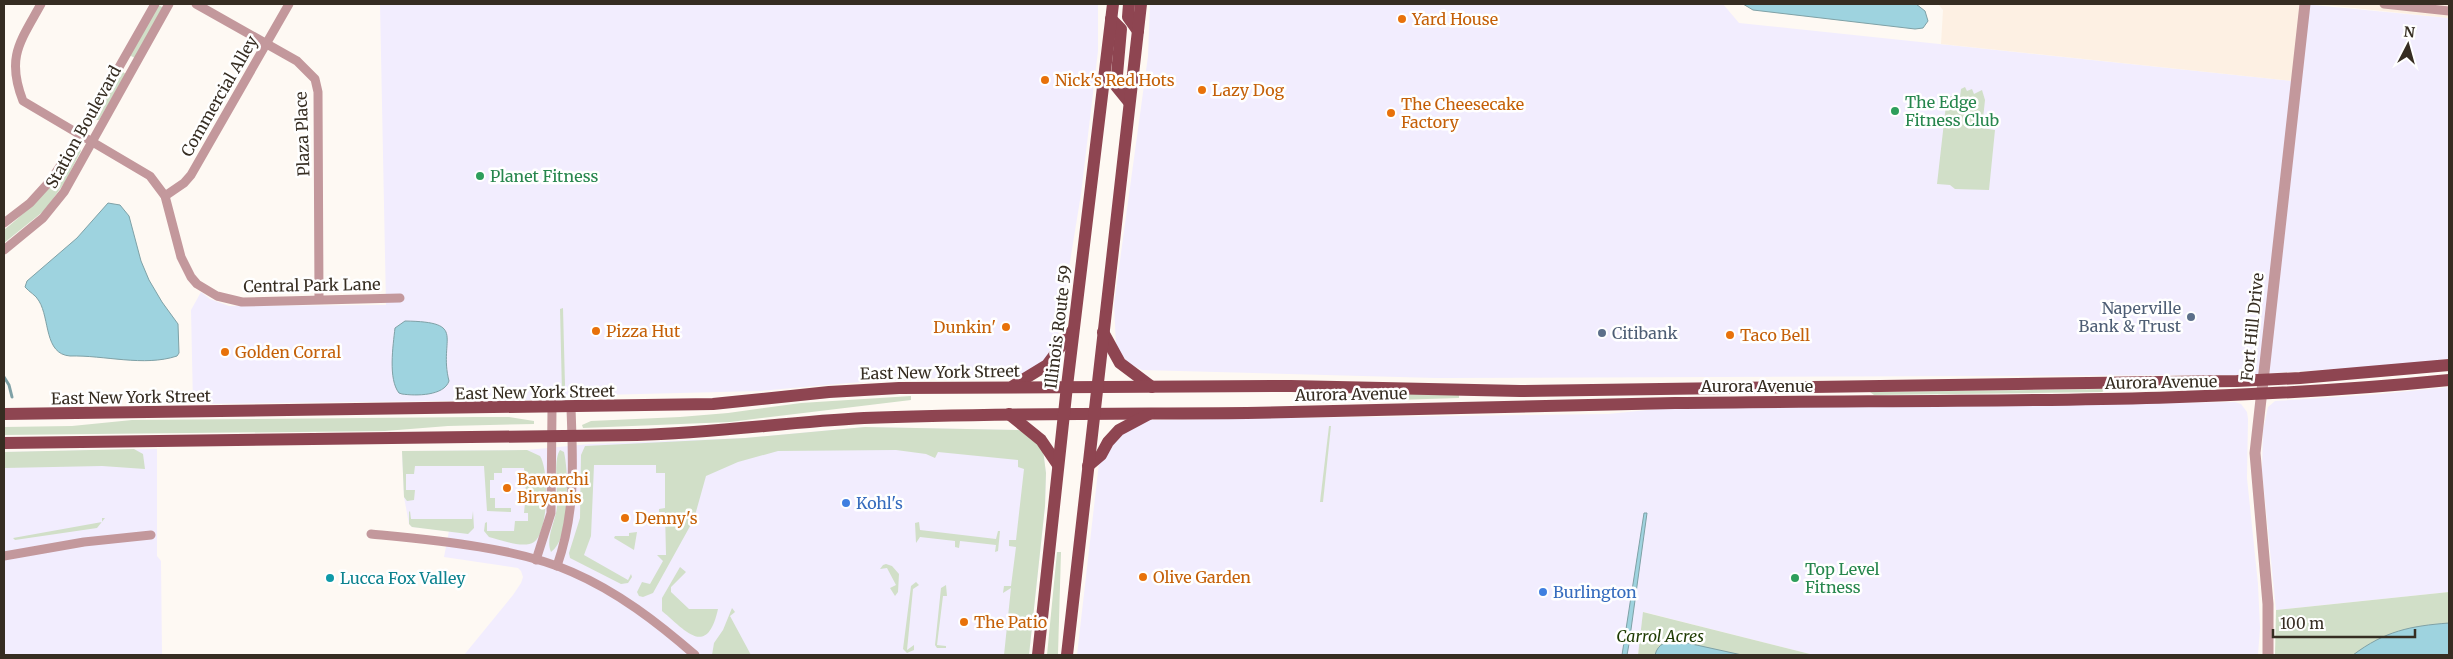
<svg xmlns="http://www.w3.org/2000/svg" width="2453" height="659" viewBox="0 0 2453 659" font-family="Merriweather,serif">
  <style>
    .commercial { fill: #f2edfe }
    .built { fill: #fdf0e3 }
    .green { fill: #d1dfc8 }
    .water { fill: #9ed3df; stroke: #7fa1a6 }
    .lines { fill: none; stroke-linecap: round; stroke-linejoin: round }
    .stream { stroke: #7fa1a6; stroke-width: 3 }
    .minor { stroke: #c3989c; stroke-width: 9 }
    .tertiary { stroke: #c3989c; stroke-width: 11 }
    .primary { stroke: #8e4551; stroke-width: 12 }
    .food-dot { fill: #e8710a; stroke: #fff; stroke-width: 2 }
    .leisure-dot { fill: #2e9e5b; stroke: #fff; stroke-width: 2 }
    .service-dot { fill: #5c6f8a; stroke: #fff; stroke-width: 2 }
    .shop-dot { fill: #3f7fe0; stroke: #fff; stroke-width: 2 }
    .culture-dot { fill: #0f9aa8; stroke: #fff; stroke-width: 2 }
    .labels { text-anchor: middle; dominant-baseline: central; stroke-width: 5; stroke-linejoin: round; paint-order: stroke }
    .food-label { font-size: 16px; fill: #c56008; stroke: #fff; text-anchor: start }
    .street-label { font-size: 16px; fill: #362d22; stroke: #fff }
    .leisure-label { font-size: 16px; fill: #27864d; stroke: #fff; text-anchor: start }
    .service-label { font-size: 16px; fill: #4e5e75; stroke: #fff; text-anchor: end }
    .shop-label { font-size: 16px; fill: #366cbe; stroke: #fff; text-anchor: start }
    .culture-label { font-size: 16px; fill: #0d838f; stroke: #fff; text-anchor: start }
    .park-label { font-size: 16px; font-style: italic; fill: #1e3b02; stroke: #fff }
  </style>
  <rect width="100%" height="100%" fill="#fef9f3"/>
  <g class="commercial">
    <path d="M380 4H1098V51L1081 194 1057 342 1042 364 1033 370 1018 375 981 379 938 378 849 383 760 391 600 395 532 400 193 404 191 310 201 292 210 299 229 306 386 305Z"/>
    <path d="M1150 4H1723L1739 23 2293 81 2302 4 2449 18V359L2383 366 2241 375 1436 378 1142 370 1128 363 1116 346 1114 304 1148 56Z"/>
    <path d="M2449 387V592L2276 610 2262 471 2263 430 2268 407 2275 401 2380 394Z"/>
    <path d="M2235 402 2241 404 2247 412 2248 419 2247 478 2258 584 2260 628 2258 655H1814L1644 612 1638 655H1077L1100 454 1106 442 1142 420 1608 414 1667 408Z"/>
    <path d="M865 427 1018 430 1043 450 1046 473 1045 506 1029 655H464L513 595 521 583 523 577 521 571 518 568 444 557 449 531 412 527 409 524 404 497 402 451 527 450 590 444 745 438Z"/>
    <path d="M157 449V556L161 561 162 655H4V452Z"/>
  </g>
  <g class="built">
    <path d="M1938 4H2302L2293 81 1941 44 1943 10Z"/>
    <path d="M2316 4H2449V18Z"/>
  </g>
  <g class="green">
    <path d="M158 5 162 7V9L135 58 129 55Z"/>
    <path d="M121 71 126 74 99 120H94Z"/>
    <path d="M1965 87 1967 91 1972 89 1974 94 1982 90 1985 100 1982 128 1995 130 1989 190 1955 189 1950 185 1937 184 1947 96 1960 97 1961 89Z"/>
    <path d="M76 149H80L81 151 65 182 45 210 4 243V230C34 206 56 182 76 149Z"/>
    <path d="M563 308 565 385 562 394 560 309Z"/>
    <path d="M2107 389 2102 392 1874 395 1870 392Z"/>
    <path d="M1392 393 1459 394V398L1301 403V399Z"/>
    <path d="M911 396V400L730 422 583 428 582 425 591 421 680 417 728 413 801 403Z"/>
    <path d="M476 417H509L534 421V424L448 426 385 431 4 435V427L72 426 132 420Z"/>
    <path d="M1329 426H1331L1323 502H1320Z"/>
    <path d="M865 427 1018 430 1026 432 1043 450 1046 473 1045 506 1029 655H1004L1011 588 1003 593 1004 586H1011L1016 547 1009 546V540H1016L1024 469 1018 467V460L938 452 935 458 926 454 896 450 778 451 738 462 706 476 694 519 653 593 643 597 639 596 637 592 642 582 650 584 663 561 657 555H666L665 512H659V509L665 508V473H656V465H594L591 536 584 555 628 580 631 574 632 577 628 583 621 584 570 558 569 553 580 518 581 455 585 446 745 438Z"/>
    <path d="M134 449 143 454 145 469 102 466 4 468V452Z"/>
    <path d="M527 450 540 456C549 469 549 532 534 542 524 549 501 540 489 537L484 531 485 523 487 522V531H514L515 521H528V513H524L526 492 524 468H502V473H494V480H490V498H495V508H511V512L487 511 484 466H415L414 474H406V490H415L414 500 407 501 404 497 402 451Z"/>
    <path d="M560 450 564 452C569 475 571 538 551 552 545 538 556 521 557 506 558 493 553 459 560 450Z"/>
    <path d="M410 511 411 519H472L473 511 474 528 468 534 412 527 409 524V512Z"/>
    <path d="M102 518H105L97 528 15 540 13 538 102 522Z"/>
    <path d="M919 522 920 530 996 539 998 531H1000L998 551 995 552 996 545 960 541 959 548 955 547V541L920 537 916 543 915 523Z"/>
    <path d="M637 532 634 550 614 538 615 536H629V533Z"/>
    <path d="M1057 552H1061L1058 654 1047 655Z"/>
    <path d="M886 564 892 566 899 574 898 592 895 596 890 588 896 585 887 568 880 569 883 565Z"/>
    <path d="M680 567 686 572 671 587V592L689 609H718C707 659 685 630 662 611V598Z"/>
    <path d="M916 582 919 585 913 589 907 650 914 645V650L907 653 903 649 911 586Z"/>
    <path d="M946 585 947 596H943L937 645 946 646V648H937L935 645 941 588Z"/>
    <path d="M2449 592V655H2275L2276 610Z"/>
    <path d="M732 608 735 612 730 616 751 655H712L714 643 723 630Z"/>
    <path d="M1643 612 1814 655H1638Z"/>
  </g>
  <g class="water">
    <path d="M1743 4H1916L1925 11 1928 21 1923 28 1915 29 1753 10Z"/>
    <path d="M108 203 120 205 129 216 141 261 149 280 162 302 178 324 179 353 177 356C144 367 104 355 70 356 44 354 50 319 39 301 36 295 29 292 25 287L27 281 77 238Z"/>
    <path d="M405 321C469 322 438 338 449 381 444 396 416 396 402 394L399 393C388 379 393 346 395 328Z"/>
    <path d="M1644 513H1647L1629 644 1627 655H1622Z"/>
    <path d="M2449 623V655H2353C2385 631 2410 626 2449 623Z"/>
    <path d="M1678 641 1742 655H1655C1658 643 1667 641 1678 641Z"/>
  </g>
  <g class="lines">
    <path class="stream" d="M4 377 9 385 12 397"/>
    <g class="minor">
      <path d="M41 4C20 42 6 57 23 101L150 176 165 196 181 257 191 277 197 284 217 296 242 302 400 298"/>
      <path d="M196 4 297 61 315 79 318 92 319 299"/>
      <path d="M2384 4 2449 11"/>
      <path d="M165 196 184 183 191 175 289 4"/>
      <path d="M4 223 30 203 51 180 81 134 155 4"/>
      <path d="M4 250 43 218 64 192 169 4"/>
      <path d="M371 534C432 540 516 547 572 572 618 592 657 622 695 655"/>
      <path d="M4 556 84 542 151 535"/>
      <path d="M536 560 551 513 552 408"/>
      <path d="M557 566C576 511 573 465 571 408"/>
    </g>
    <path class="tertiary" d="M2268 655V604L2255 453 2305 4"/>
    <g class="primary">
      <path d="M1129 4 1128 17 1138 31"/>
      <path d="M1111 19 1121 29 1116 86 1129 102"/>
      <path d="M1103 332 1120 363 1152 387"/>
      <path d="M1013 386 1047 365 1073 330"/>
      <path d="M4 414 713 404 829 392 899 388 1291 386 1520 391 2237 381 2300 378 2449 365"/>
      <path d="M1009 414 1041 440 1058 465"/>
      <path d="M4 443 637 435C713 433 788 422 864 418 992 413 1119 414 1247 413 1390 411 1532 405 1675 403 1933 399 2192 406 2449 380"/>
      <path d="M1088 466 1101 455 1108 442 1119 430 1149 414"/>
      <path d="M1038 655 1067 386 1113 4"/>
      <path d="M1067 655 1141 4"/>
    </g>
  </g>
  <g class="food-dot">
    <circle cx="1402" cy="19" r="5"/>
    <circle cx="1045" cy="80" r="5"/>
    <circle cx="1202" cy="90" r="5"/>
    <circle cx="1391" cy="113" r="5"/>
    <circle cx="1006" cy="327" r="5"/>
    <circle cx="596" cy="331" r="5"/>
    <circle cx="1730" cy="335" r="5"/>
    <circle cx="225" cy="352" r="5"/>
    <circle cx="507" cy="488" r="5"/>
    <circle cx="625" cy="518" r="5"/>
    <circle cx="1143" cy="577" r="5"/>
    <circle cx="964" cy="622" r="5"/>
  </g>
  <g class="leisure-dot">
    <circle cx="1895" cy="111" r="5"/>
    <circle cx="480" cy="176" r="5"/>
    <circle cx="1795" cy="578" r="5"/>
  </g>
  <g class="service-dot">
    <circle cx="2191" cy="317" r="5"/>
    <circle cx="1602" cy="333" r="5"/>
  </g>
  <g class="shop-dot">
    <circle cx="846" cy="503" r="5"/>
    <circle cx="1543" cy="592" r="5"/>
  </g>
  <circle class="culture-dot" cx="330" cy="578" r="5"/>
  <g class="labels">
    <g class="food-label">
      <text x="1412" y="19">Yard House</text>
      <text x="1055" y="80">Nick's Red Hots</text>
      <text x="1212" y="90">Lazy Dog</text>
      <text x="1401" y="104">The Cheesecake<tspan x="1401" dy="18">Factory</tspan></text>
      <text x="996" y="327" text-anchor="end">Dunkin'</text>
      <text x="606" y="331">Pizza Hut</text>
      <text x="1740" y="335">Taco Bell</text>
      <text x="235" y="352">Golden Corral</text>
      <text x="517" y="479">Bawarchi<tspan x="517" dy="18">Biryanis</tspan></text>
      <text x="635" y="518">Denny's</text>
      <text x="1153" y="577">Olive Garden</text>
      <text x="974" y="622">The Patio</text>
    </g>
    <g class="street-label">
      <text transform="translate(219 96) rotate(-60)">Commercial Alley</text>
      <text transform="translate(83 127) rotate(-61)">Station Boulevard</text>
      <text transform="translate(302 134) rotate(-92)">Plaza Place</text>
      <text transform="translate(312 285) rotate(-1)">Central Park Lane</text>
      <text transform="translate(1058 327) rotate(-83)">Illinois Route 59</text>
      <text transform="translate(2252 327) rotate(-84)">Fort Hill Drive</text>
      <text transform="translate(940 372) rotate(-1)">East New York Street</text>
      <text transform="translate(2161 382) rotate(-1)">Aurora Avenue</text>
      <text x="1757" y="386">Aurora Avenue</text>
      <text transform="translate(535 392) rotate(-1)">East New York Street</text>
      <text transform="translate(1351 394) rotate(-1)">Aurora Avenue</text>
      <text transform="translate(131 397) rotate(-1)">East New York Street</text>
    </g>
    <g class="leisure-label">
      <text x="1905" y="102">The Edge<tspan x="1905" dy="18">Fitness Club</tspan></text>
      <text x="490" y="176">Planet Fitness</text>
      <text x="1805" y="569">Top Level<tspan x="1805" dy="18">Fitness</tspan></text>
    </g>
    <g class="service-label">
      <text x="2181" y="308">Naperville<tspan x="2181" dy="18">Bank &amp; Trust</tspan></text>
      <text x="1612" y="333" text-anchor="start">Citibank</text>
    </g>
    <g class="shop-label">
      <text x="856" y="503">Kohl's</text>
      <text x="1553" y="592">Burlington</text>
    </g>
    <g class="culture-label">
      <text x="340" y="578">Lucca Fox Valley</text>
    </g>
    <g class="park-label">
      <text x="1660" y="636">Carrol Acres</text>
    </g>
  </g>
  <rect width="2453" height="659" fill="none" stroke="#362d22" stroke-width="10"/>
  <g transform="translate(2408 45) rotate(6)" stroke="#ffffff" stroke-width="4" paint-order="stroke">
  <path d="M0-4L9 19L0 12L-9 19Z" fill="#362d22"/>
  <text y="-8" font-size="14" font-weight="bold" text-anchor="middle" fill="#362d22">N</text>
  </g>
  <path d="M2273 629v8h142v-8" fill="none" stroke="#362d22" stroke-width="2.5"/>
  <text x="2280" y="629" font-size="15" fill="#362d22" stroke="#ffffff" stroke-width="4" paint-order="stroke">100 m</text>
</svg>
